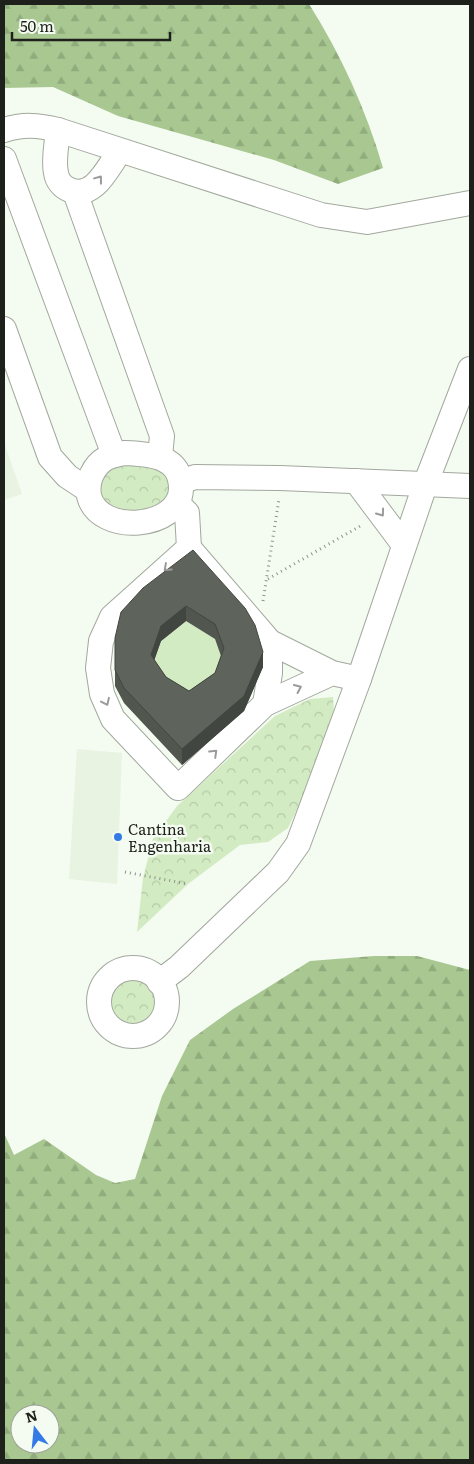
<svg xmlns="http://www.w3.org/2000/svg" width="474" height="1464" viewBox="0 0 474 1464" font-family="Literata,serif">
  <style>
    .built { fill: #e8f3e1 }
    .forest { fill: url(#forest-firs); fill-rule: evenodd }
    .park { fill: url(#park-crowns) }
    .garden { fill: #d3ebc3 }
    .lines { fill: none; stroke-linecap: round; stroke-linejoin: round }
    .minor-casing { stroke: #a2a89e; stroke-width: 26 }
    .path { stroke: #8e938b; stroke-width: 3; stroke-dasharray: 1 4; stroke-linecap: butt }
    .minor { stroke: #fff; stroke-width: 24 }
    .wall { fill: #51564e; fill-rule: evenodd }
    .shaded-wall { fill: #424640 }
    .building { fill: #5e645b; stroke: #424640; fill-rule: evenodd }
    .oneway { stroke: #9a9b99 }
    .poi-dot { fill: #337ae7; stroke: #f4fbf0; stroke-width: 2 }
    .labels { text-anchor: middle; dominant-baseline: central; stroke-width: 5; stroke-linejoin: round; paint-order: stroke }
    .poi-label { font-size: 15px; fill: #1e201c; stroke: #f4fbf0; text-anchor: start }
  </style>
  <defs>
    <pattern id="forest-firs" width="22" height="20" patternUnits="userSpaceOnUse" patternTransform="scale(1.25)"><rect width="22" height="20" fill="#a8c791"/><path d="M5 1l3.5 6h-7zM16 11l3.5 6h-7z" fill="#90ab7c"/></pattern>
    <pattern id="park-crowns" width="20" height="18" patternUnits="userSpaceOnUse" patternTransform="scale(1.25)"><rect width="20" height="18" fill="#d3ebc3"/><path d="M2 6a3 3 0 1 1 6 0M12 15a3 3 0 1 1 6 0" fill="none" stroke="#b5c9a7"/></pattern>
  </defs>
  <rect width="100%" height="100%" fill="#f4fbf0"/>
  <g class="built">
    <path d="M4 442 22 494 4 500Z"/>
    <path d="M77 749 122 753 117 884 69 879Z"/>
  </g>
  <g class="forest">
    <path d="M4 4H309C341 55 366 109 383 168L338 184 274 160 118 116 53 87 4 88Z"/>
    <path d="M374 956H417L470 970V1460H4V1133L14 1155 44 1139 96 1175 115 1183 135 1179 162 1096 190 1040 233 1009 310 961ZM20 1414H50V1444H20Z"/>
  </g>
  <g class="park">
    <path d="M126 464 156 466 167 476 170 491 162 504C151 508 123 516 112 509 108 506 104 501 101 497 100 477 104 467 126 464Z"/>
    <path d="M333 697 334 713 304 795 288 828 268 842 240 845 188 884 137 932 143 878 153 839 177 806 275 716 310 699Z"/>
    <circle cx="130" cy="1003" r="28"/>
  </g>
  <path class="garden" d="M186 621 215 639 224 663 189 706 151 670 161 641Z"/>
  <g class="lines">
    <g class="minor-casing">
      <g id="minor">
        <path d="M4 130C23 124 38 125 58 130L321 215 367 222 470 203"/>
        <path d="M58 130C57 143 53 160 56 173 57 180 62 187 70 190 94 200 108 167 120 151"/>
        <path d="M4 159 114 455"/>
        <path d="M75 192 162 436 160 456"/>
        <path d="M4 329 50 457 67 476 88 490"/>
        <path d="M125 453C151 454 181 456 181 489 180 529 99 536 89 496 88 488 88 481 92 474 99 459 110 455 125 453Z"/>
        <path d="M356 481 404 545"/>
        <path d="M181 482 195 477 280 478 470 486"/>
        <path d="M177 503 187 513 189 548"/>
        <path d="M332 673 265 704 178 788 113 719 102 694 98 668 101 641 112 617 189 548 270 642 332 673 359 679"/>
        <path d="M265 704 270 673V642"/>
        <circle cx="133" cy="1002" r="34"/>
        <path d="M159 982 179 967 278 872 298 844 359 679 425 485 470 369"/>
      </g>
    </g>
    <g class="path">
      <path d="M268 579 362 525"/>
      <path d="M263 601 279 499"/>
      <path d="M125 872 188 884"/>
    </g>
    <use href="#minor" class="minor"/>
  </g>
  <path class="wall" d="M193 550 263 667 244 711 182 765 124 703 115 686V638ZM186 621 215 639 221 656 215 673 189 691 166 677 154 660 161 641Z"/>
  <g class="shaded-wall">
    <path d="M186 606V621L161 641 151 670V655L161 626Z"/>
    <path d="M263 652V667L244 711 182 765V749Z"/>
  </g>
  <path class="building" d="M193 550 245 608 255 625 263 652 244 696 182 749 124 688 115 670V638L121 612 143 588ZM186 606 215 624 224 648 215 673 189 691 166 677 151 655 161 626Z"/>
  <defs><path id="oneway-chevron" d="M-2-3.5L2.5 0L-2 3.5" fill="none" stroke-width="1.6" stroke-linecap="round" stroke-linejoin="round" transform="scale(1.25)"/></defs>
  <g class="oneway">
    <use href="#oneway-chevron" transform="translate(99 179) rotate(-53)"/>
    <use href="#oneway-chevron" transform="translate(381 513) rotate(54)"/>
    <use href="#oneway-chevron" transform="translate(167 568) rotate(138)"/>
    <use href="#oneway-chevron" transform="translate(298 688) rotate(-25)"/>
    <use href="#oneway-chevron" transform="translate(106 702) rotate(65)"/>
    <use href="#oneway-chevron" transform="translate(214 753) rotate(-44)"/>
  </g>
  <circle class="poi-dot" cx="118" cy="837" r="5"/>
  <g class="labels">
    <g class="poi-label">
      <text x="128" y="828">Cantina<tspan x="128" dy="17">Engenharia</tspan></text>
    </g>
  </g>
  <rect width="474" height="1464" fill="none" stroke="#1e201c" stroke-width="10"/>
  <g transform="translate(35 1429) rotate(344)"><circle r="24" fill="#f4fbf0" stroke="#9ea39b"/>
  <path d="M0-4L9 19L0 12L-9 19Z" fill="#337ae7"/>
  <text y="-8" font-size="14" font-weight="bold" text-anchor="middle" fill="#1e201c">N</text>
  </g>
  <path d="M12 32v8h158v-8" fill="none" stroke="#1e201c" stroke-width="2.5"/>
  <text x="20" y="32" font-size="15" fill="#1e201c" stroke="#f4fbf0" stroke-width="4" paint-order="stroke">50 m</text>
</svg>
